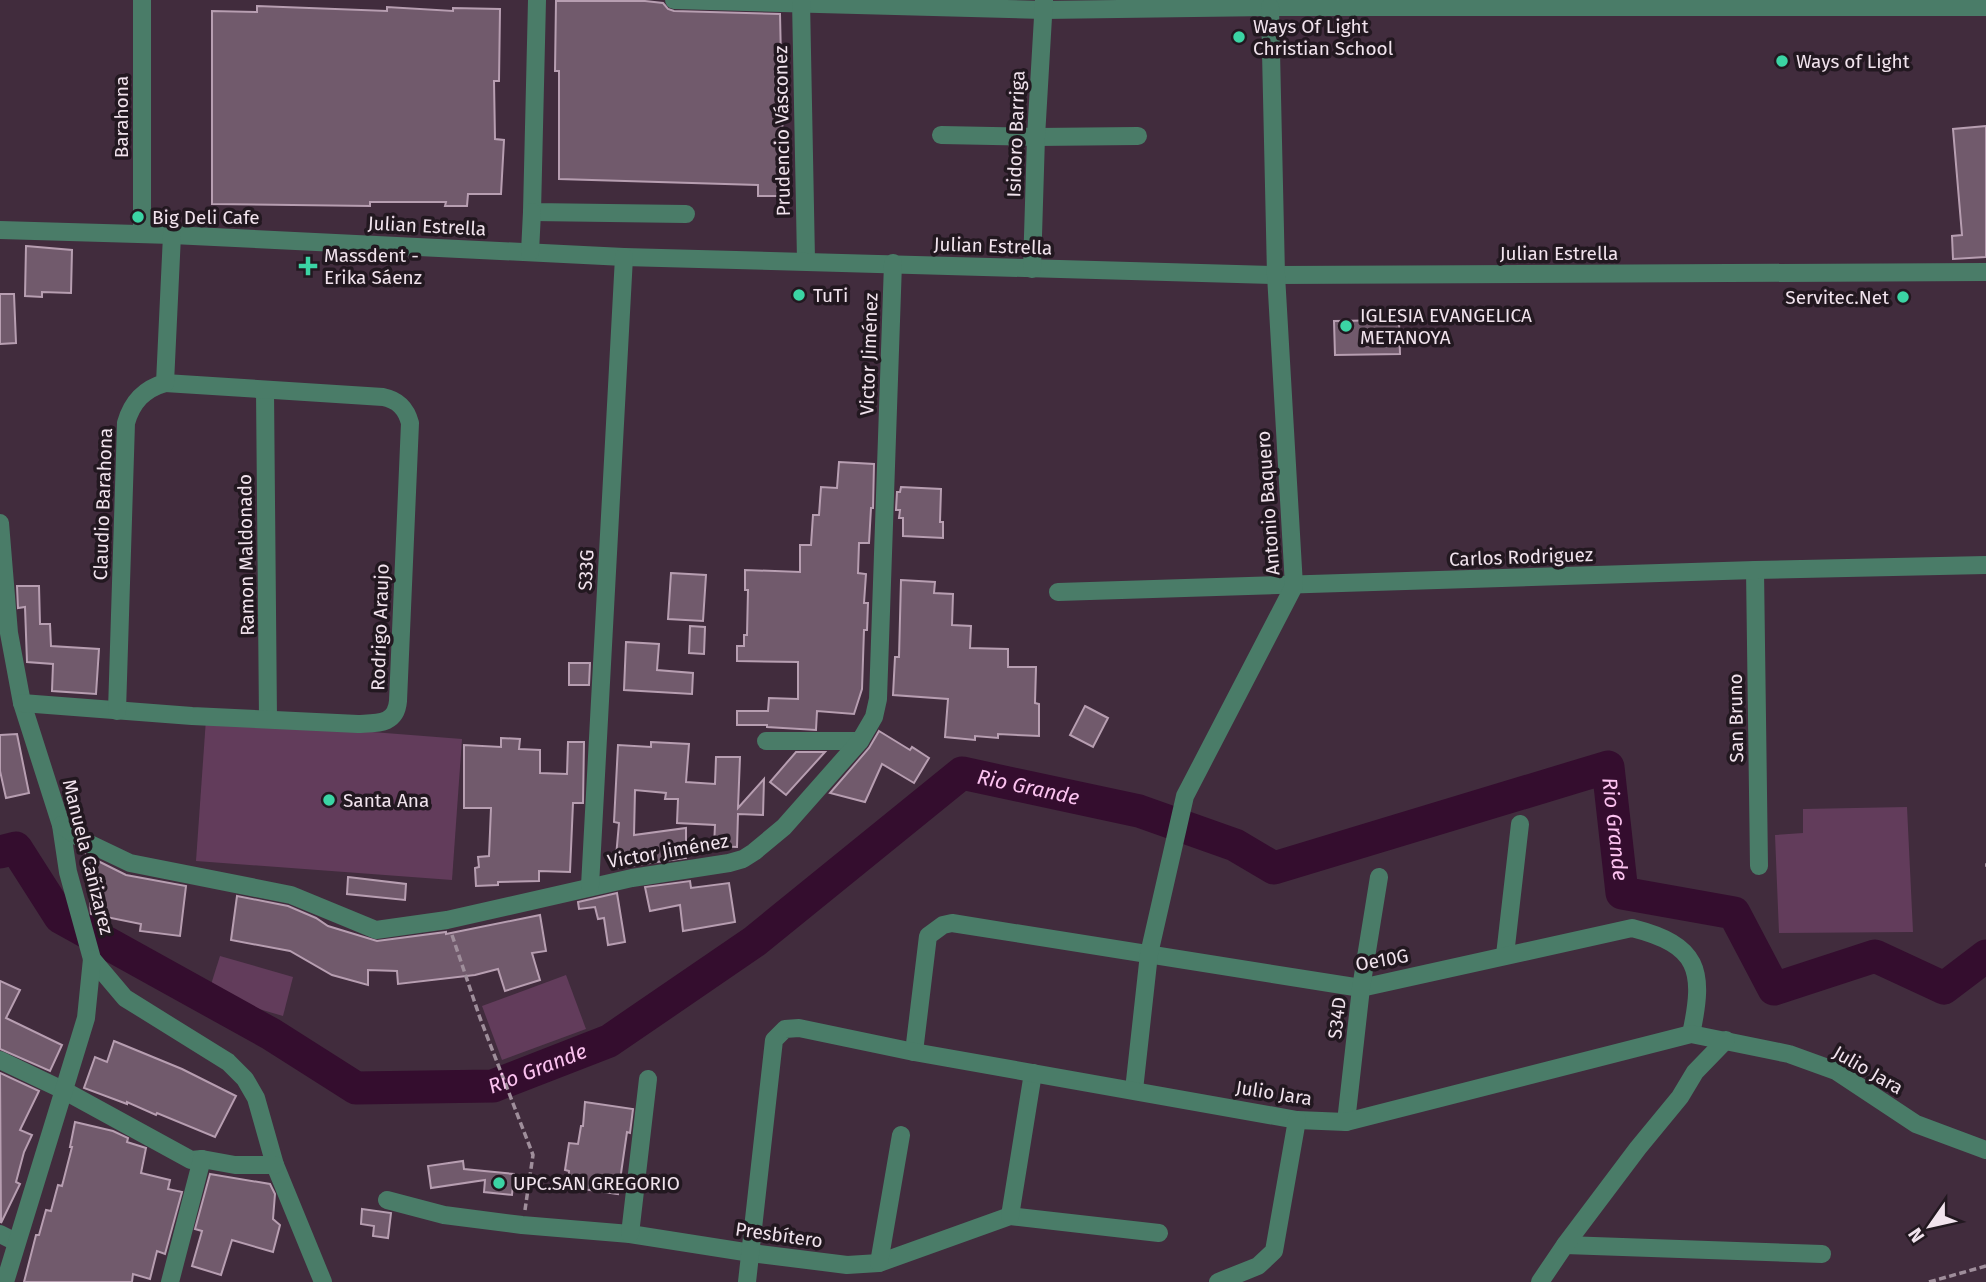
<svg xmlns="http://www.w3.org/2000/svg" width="1986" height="1282" viewBox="0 0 1986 1282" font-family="'Fira Sans',sans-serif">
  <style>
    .green { fill: #623c5b }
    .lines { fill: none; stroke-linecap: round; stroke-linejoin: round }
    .river { stroke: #340d2e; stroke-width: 33 }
    .building { fill: #715a6c; stroke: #b79eb1; stroke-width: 2 }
    .path { stroke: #9f8e9b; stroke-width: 3.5; stroke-dasharray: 7 3.5; stroke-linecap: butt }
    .minor { stroke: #4a7c68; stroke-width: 18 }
    .poi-dot { fill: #3bd4a4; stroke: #221820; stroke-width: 2.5 }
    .labels { text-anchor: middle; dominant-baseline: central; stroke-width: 7; stroke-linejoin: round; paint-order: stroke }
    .poi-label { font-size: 19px; fill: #f1e3ed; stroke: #221820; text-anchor: start }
    .street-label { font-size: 19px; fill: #f1e3ed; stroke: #221820 }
    .water-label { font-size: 21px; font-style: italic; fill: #fbc2ef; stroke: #221820 }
  </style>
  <rect width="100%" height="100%" fill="#412c3d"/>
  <g class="green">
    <path d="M206 719 462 739 452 880 196 861Z"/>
    <path d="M1907 807 1913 932 1779 933 1775 835 1803 833V809Z"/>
    <path d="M220 956 293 977 283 1016 208 994Z"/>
    <path d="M566 975 586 1029 502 1060 482 1006Z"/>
  </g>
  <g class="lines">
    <path class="river" id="s1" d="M0 852 16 848 60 917 271 1034 356 1088 493 1086 609 1041 755 941 962 773 1139 811 1235 845 1274 868 1608 767 1622 893 1734 913 1774 989 1875 956 1944 988 1986 956"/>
  </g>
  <g class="building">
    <path d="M556 1H645L663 3 668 9 674 11 780 14 784 196H758V185L559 179V71H555Z"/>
    <path d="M257 6 387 11V7L453 11V8L500 9 499 81H494L495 139 504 140 501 194H468L467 206H445L446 202H370V206L212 204V11L257 12Z"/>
    <path d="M1986 126V257L1953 259 1952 236 1962 235 1953 129Z"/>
    <path d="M26 246 72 250 71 293 42 292V297L25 296Z"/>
    <path d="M0 294H14L16 343 0 344Z"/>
    <path d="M1399 320 1400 354 1335 355 1334 321Z"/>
    <path d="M839 462 874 464 873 508H871L869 543H859L858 573 866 574 864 603H868L867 630H864L862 689 854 714 817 711 816 730 767 727V725H737V711H768L769 698 798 699V662L737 661V646H744V635H747L748 590H745V570L800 572V545H811L813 515H819L821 487 837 488Z"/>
    <path d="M901 487 941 489 940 522H943V538L903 536V518H899L900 510H896L897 492H900Z"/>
    <path d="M671 573 706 575 703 621 668 619Z"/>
    <path d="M901 580 935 582 934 593 953 594 952 625 971 626 970 648 1008 649V667H1036L1035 703 1039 704V736L998 734V738L975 736V740L945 737 948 699 893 695 895 657H899Z"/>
    <path d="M17 586H39L40 624H50L51 646 99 649 96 694 52 691 53 664 27 662 25 607 18 608Z"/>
    <path d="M690 626 705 627 704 654 689 653Z"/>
    <path d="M626 642 659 644 657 670 693 673 692 694 624 690Z"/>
    <path d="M569 663H590L589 685H569Z"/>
    <path d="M1085 706 1108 718 1093 747 1070 735Z"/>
    <path d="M879 731 910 750 912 747 929 758 914 783 882 764 865 802 830 793 869 748Z"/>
    <path d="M17 734 29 793 6 798 0 771V735Z"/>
    <path d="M501 738 520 739 519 749 540 750V773L567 774 568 742H584L583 803H573L570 872 539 871V881L498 882V885L476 886 475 868 479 867 478 857 489 856 491 808H464V745L501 747Z"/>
    <path d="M651 742 689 744 686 782 715 784 716 757H740L738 808 764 779 763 815 738 814 737 847 714 846 715 825 677 823 678 799H665L666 793 635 790 634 835 686 828V858L615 868 619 823 614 822 618 745 651 747Z"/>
    <path d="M796 752H825L786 795 770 782Z"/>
    <path d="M86 855 126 875 186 886 180 936 140 931 141 924 91 914Z"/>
    <path d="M348 877 406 884 405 900 347 894Z"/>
    <path d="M690 881 691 888 729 883 735 922 683 931 680 905 650 911 645 887Z"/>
    <path d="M617 893 625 942 608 945 604 918 598 919 595 907 579 909 578 902Z"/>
    <path d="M237 896 288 906 316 918 328 926 377 941 446 932V934L540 915 546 951 532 953 540 980 505 991 498 969 475 975 398 984 397 971 368 970V985L332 975 290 951 231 940Z"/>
    <path d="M0 981 20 990 6 1018 62 1045 50 1071 0 1049Z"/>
    <path d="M114 1041 182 1069 236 1096 215 1137 157 1113 156 1115 127 1102V1104L84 1088 95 1057 107 1062Z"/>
    <path d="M0 1073 39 1091 20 1130 32 1135 24 1152 16 1182 20 1184 1 1223Z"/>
    <path d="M585 1102 633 1109 630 1133 627 1132 618 1194 568 1187 569 1171 565 1170 569 1143 578 1144 581 1126H583Z"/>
    <path d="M75 1122 113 1131 128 1138 127 1142 146 1148 141 1173 170 1180 168 1189 182 1192 165 1254 157 1251 150 1279 133 1274 132 1282H24L36 1235H39L46 1210 51 1211 58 1185 62 1186 72 1147H70Z"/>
    <path d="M463 1161 464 1169 514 1174 512 1195 484 1192 485 1180 431 1188 428 1166Z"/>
    <path d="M210 1174 270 1184 275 1194 273 1219 280 1225 273 1252 232 1240 221 1275 192 1266 202 1231 195 1229Z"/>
    <path d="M362 1209 391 1213 388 1238 373 1236 374 1226 361 1224Z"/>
  </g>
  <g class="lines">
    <g class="path">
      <path d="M1985 865H1986"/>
      <path d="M452 935 480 1018 533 1155 525 1210"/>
      <path d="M1929 1282 1986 1266"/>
    </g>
    <g class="minor">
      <path d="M142 0V234"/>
      <path d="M537 0 532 212 686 214"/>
      <path d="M674 0 1043 10 1270 7H1986"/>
      <path d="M801 0 806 260"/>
      <path d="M941 135 1036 137 1138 136"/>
      <path d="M0 230 172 235 624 257 1276 275 1986 272"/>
      <path d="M530 252 532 212"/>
      <path d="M1032 269 1036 137 1044 0"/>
      <path d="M265 391 268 719"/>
      <path d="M0 523 9 633 22 703 61 825 68 872 92 959 125 998 228 1062 245 1079 256 1098 275 1165 323 1282"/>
      <path d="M1755 570 1759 866"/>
      <path d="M1058 592 1755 570 1986 565"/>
      <path d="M22 703 192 716 358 724C377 723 396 725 398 701L410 423C406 408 398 400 383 397L165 383"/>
      <path d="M117 711 126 423C132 402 144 389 165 383L172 235"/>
      <path d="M766 741H860"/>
      <path d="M61 825 86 842 130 863 291 895 376 930 447 920 632 878 729 863 743 859 754 852 784 827 860 741 874 717 878 699 893 263"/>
      <path d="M590 886 624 257"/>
      <path d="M1505 955 1520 824"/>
      <path d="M914 1052 928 936 943 925 952 923 1361 988 1632 928C1699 945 1705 970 1691 1034"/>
      <path d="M0 1060 65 1091 191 1160 202 1159 235 1165H275"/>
      <path d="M1134 1090 1149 954 1185 796 1294 586 1276 275 1270 7"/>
      <path d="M1346 1122 1361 988 1379 877"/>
      <path d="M387 1200 444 1215 522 1225 630 1234 751 1253 847 1265 879 1263 1010 1216 1159 1233"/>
      <path d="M1010 1216 1033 1073"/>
      <path d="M0 1234 16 1242"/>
      <path d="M630 1234 648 1079"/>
      <path d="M1565 1245 1822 1254"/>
      <path d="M879 1263 901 1135"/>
      <path d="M5 1282 86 1018 92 959"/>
      <path d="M170 1282 202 1159"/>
      <path d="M747 1282 774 1040 785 1029 799 1028 914 1052 1297 1120 1346 1122 1691 1034 1789 1054 1836 1071 1916 1124 1986 1150"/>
      <path d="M1218 1282 1258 1266 1274 1251 1297 1120"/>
      <path d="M1540 1282 1565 1245 1638 1148 1680 1097 1695 1072 1726 1040"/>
    </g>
  </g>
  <g class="poi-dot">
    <circle cx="1239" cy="37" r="7"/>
    <circle cx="1782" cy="61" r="7"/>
    <circle cx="138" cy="217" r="7"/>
    <path d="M304.5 255.5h7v7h7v7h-7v7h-7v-7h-7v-7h7z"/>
    <circle cx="799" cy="295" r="7"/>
    <circle cx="1903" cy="297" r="7"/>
    <circle cx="1346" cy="326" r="7"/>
    <circle cx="329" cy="800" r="7"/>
    <circle cx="499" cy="1183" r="7"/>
  </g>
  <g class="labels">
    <g class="poi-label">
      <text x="1253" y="26">Ways Of Light<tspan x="1253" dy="22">Christian School</tspan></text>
      <text x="1796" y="61">Ways of Light</text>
      <text x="152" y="217">Big Deli Cafe</text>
      <text x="324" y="255">Massdent -<tspan x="324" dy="22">Erika Sáenz</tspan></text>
      <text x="813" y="295">TuTi</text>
      <text x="1889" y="297" text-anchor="end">Servitec.Net</text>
      <text x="1360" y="315">IGLESIA EVANGELICA<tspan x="1360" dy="22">METANOYA</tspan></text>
      <text x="343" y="800">Santa Ana</text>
      <text x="513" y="1183">UPC.SAN GREGORIO</text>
    </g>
    <g class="street-label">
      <text transform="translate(121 117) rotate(-90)">Barahona</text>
      <text transform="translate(782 131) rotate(-91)">Prudencio Vásconez</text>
      <text transform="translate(1016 134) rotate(-88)">Isidoro Barriga</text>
      <text transform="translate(427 226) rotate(3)">Julian Estrella</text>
      <text transform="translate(993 246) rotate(2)">Julian Estrella</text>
      <text x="1559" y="253">Julian Estrella</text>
      <text transform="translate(869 354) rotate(-88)">Victor Jiménez</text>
      <text transform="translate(1268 503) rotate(-94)">Antonio Baquero</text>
      <text transform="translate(103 504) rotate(-88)">Claudio Barahona</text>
      <text transform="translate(246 555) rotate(-91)">Ramon Maldonado</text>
      <text transform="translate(1521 557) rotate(-2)">Carlos Rodriguez</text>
      <text transform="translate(586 570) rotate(-87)">S33G</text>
      <text transform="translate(380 627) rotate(-88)">Rodrigo Araujo</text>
      <text transform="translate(1736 718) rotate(-91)">San Bruno</text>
      <text transform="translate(668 851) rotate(-10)">Victor Jiménez</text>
      <text transform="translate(88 857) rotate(76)">Manuela Cañizarez</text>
      <text transform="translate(1382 960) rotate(-10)">Oe10G</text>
      <text transform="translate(1337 1018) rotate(-83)">S34D</text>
      <text transform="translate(1868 1070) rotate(30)">Julio Jara</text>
      <text transform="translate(1274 1093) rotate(9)">Julio Jara</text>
      <text transform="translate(779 1235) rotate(8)">Presbítero</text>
    </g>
    <g class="water-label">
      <text stroke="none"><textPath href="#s1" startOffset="1213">Rio Grande</textPath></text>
      <text stroke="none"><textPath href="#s1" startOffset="1885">Rio Grande</textPath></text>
      <text stroke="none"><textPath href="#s1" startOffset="625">Rio Grande</textPath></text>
    </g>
  </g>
  <g transform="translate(1930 1226) rotate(236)" stroke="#221820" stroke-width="5" paint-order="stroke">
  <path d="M0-5L12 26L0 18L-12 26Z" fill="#f1e3ed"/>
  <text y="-10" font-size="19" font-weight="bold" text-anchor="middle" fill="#f1e3ed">N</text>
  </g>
</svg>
